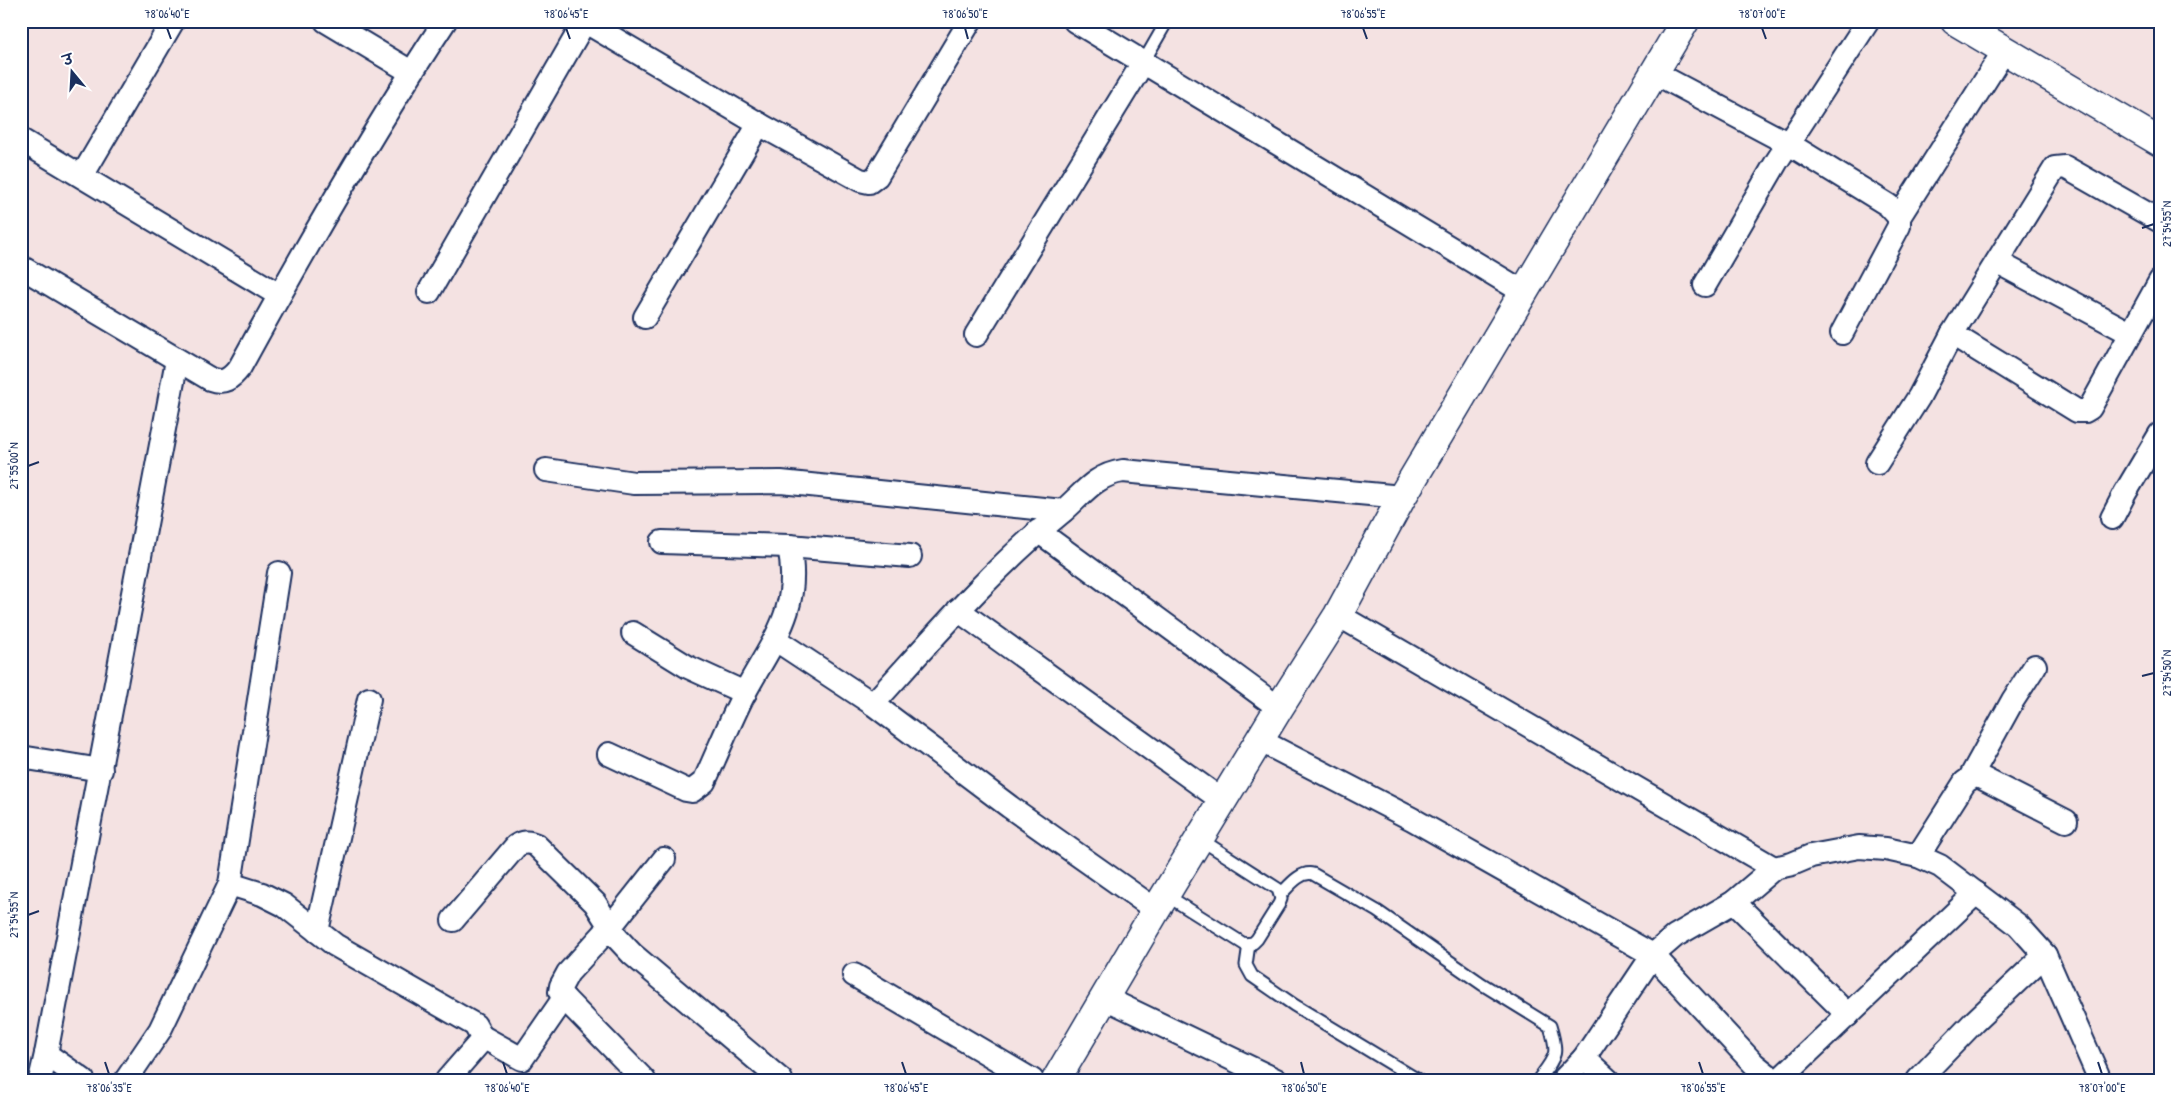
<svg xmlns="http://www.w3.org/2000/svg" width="2181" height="1101" viewBox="0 0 2181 1101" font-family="'Patrick Hand','Playpen Sans Deva',sans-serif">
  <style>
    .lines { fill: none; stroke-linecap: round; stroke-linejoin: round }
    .lane-casing { stroke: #1b2f5e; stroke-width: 15 }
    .street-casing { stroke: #1b2f5e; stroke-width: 26 }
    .secondary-casing { stroke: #1b2f5e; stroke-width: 31 }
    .lane { stroke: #fff; stroke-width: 11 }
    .street { stroke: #fff; stroke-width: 22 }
    .secondary { stroke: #fff; stroke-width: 28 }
    .ticks { fill: none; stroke: #1b2f5e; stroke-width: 2 }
    .neatline { fill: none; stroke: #1b2f5e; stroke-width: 2 }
    .ticks-label { font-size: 12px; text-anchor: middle; fill: #1b2f5e }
  </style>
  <rect width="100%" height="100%" fill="#f4e2e2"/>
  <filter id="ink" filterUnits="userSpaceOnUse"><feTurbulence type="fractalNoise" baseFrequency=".02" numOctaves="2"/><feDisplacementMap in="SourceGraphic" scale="10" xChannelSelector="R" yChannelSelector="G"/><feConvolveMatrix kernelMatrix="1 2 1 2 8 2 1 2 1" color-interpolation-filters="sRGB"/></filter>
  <g filter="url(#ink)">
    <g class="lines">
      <g class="lane-casing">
        <g id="lane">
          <path d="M1144 61 1167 21"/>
          <path d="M1281 894C1289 886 1300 871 1313 874L1377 911 1482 984 1550 1026C1559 1055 1556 1056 1538 1080"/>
          <path d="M1166 895 1244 944 1253 943 1257 939 1279 904 1281 899 1278 889 1200 839"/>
          <path d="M1249 944 1246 965 1252 976 1294 1005 1418 1080"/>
        </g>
      </g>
      <g class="street-casing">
        <g id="street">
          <path d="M326 21 411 72"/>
          <path d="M584 21 759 124 860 180 869 182 877 176 970 21"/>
          <path d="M1075 21 1525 293"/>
          <path d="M1655 73 1789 144 1888 205 1899 217V226L1842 333"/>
          <path d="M21 140 279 295"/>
          <path d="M82 176 173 21"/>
          <path d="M1899 217 2004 51"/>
          <path d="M1997 262 2130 333"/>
          <path d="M21 267 210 379C224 384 231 379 240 367 304 250 371 133 445 21"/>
          <path d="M1705 285 1777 161 1868 21"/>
          <path d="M429 292 585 21"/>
          <path d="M645 317 759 124"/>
          <path d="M1952 334 2077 411H2085L2090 408 2160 281"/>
          <path d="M976 335 1144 61"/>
          <path d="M1877 463 1919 397 1952 334 2055 168 2065 167 2160 221"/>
          <path d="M546 470 634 483 781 482 1063 511"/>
          <path d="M2112 518 2125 493 2160 434"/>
          <path d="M1038 531 1279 708"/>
          <path d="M662 542 789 546 910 556"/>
          <path d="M958 610 1223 801"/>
          <path d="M1338 615 1774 868 1792 864 1811 856 1859 847 1886 849 1918 856 1940 866 2018 925 2045 955 2100 1080"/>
          <path d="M633 633 688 667 745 693"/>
          <path d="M776 640 873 704 1010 807 1156 910"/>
          <path d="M873 704C934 637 992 569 1062 512 1083 494 1095 475 1123 471L1402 497"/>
          <path d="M1259 740 1412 819 1653 955 1754 1064 1774 1080"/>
          <path d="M609 754 686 790 692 791 704 782C718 752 730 721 745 692 773 640 802 609 789 546"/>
          <path d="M21 757 101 770"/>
          <path d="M1971 776 2013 700 2035 666"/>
          <path d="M1918 856 1965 782 1976 775 2066 821"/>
          <path d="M230 884 262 894 284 905 335 945 475 1025 481 1036V1041L447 1080"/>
          <path d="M1734 902 1848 1015"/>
          <path d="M453 920 516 846C523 842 528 841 536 845L595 903 617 938 632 954 781 1080"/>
          <path d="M317 931 369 699"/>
          <path d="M854 975 1032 1080"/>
          <path d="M1105 998 1276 1080"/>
          <path d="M481 1036 522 1059 564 998"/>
          <path d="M46 1054 83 1080"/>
          <path d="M1584 1058 1608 1080"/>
          <path d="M40 1080 46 1054 177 360"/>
          <path d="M126 1080 160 1030 230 884 279 573"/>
          <path d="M644 1080 564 998 560 992 561 986 568 973 611 926 664 859"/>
          <path d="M1563 1080 1584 1058 1653 955 1675 936 1734 902 1774 868"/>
          <path d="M1779 1080 1976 893"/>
          <path d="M1918 1080 1974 1022 2045 955"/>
        </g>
      </g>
      <g class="secondary-casing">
        <g id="secondary">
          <path d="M1955 21 2160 142"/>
          <path d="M1056 1080 1156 910 1279 708 1338 615 1402 497 1685 21"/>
        </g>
      </g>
      <use href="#lane" class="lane"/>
      <use href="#street" class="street"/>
      <use href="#secondary" class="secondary"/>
    </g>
  </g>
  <path class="ticks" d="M167 28 171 39M566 28 570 39M965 28 968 39M1363 28 1367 39M1762 28 1766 39M2142 228 2154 224M28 466 39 462M2142 676 2154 673M28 915 39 911M105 1062 109 1074M503 1062 507 1074M902 1062 906 1074M1301 1062 1304 1074M1699 1062 1703 1074M2098 1062 2102 1074"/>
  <rect width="2181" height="1101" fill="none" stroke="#fff" stroke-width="55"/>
  <g transform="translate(72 72) rotate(342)" stroke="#ffffff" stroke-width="4" paint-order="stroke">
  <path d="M0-4L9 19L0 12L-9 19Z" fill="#1b2f5e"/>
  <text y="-8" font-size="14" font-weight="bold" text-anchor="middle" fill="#1b2f5e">उ</text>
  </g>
  <rect x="28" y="28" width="2126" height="1046" class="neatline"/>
  <g class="ticks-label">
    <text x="167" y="18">78°06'40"E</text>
    <text x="566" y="18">78°06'45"E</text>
    <text x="965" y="18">78°06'50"E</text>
    <text x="1363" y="18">78°06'55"E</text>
    <text x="1762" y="18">78°07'00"E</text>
    <text transform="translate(2167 224) rotate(-90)" y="4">27°54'55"N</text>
    <text transform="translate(14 466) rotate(-90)" y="4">27°55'00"N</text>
    <text transform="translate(2167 673) rotate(-90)" y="4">27°54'50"N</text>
    <text transform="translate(14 915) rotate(-90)" y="4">27°54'55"N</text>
    <text x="109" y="1092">78°06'35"E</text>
    <text x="507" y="1092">78°06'40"E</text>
    <text x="906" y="1092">78°06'45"E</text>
    <text x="1304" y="1092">78°06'50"E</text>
    <text x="1703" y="1092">78°06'55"E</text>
    <text x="2102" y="1092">78°07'00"E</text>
  </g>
</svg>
